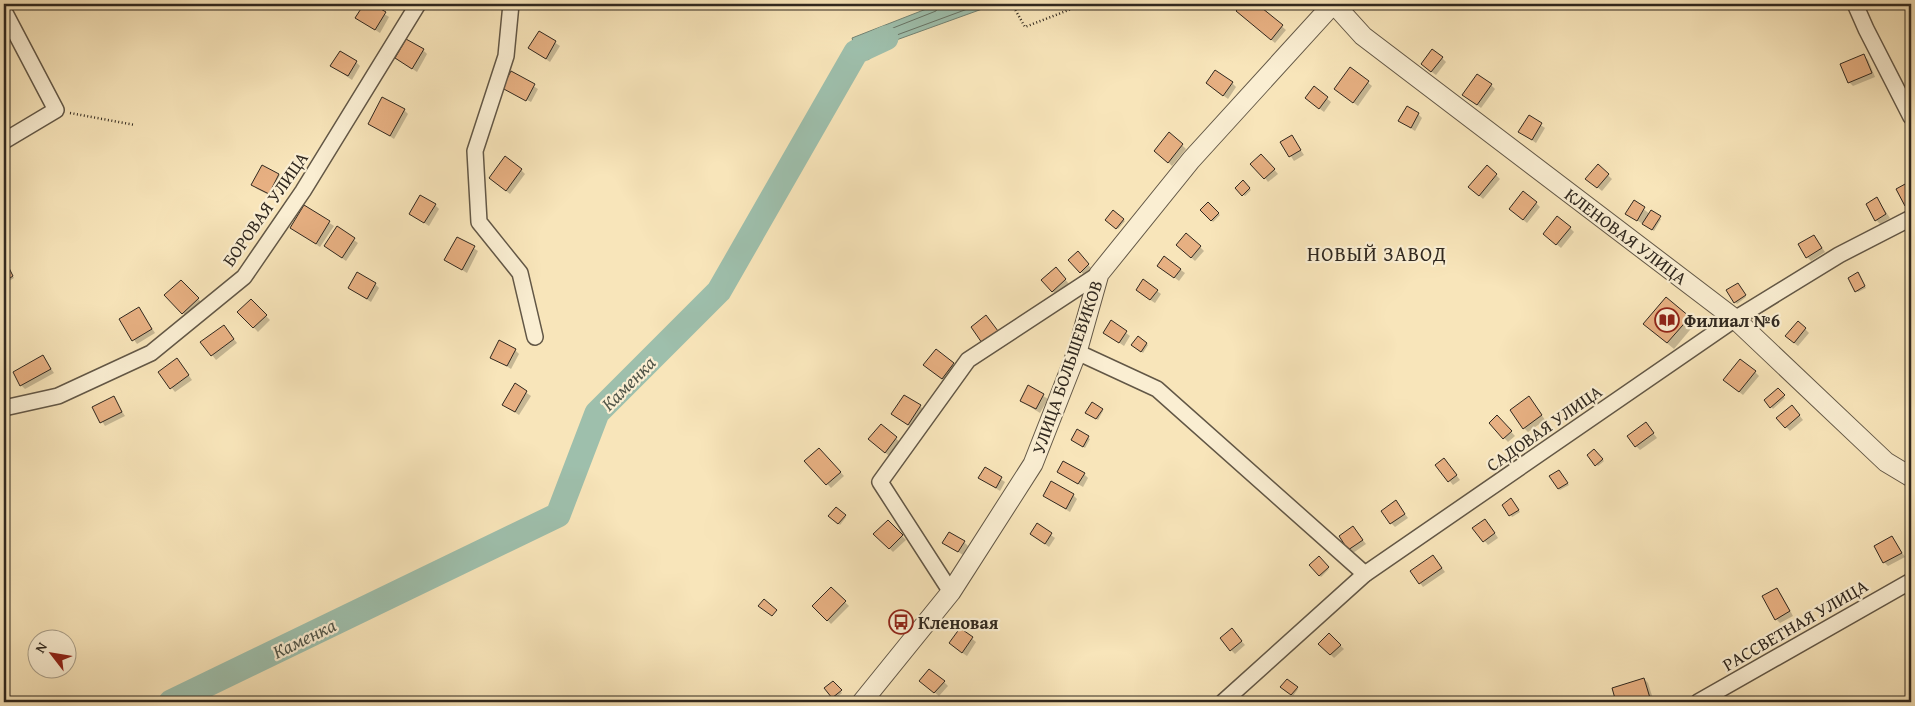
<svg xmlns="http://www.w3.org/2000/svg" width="1915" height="706" viewBox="0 0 1915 706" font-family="'Gentium Book Plus',serif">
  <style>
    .water { fill: #9ebfac; stroke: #728374 }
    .shadow { fill: #0003 }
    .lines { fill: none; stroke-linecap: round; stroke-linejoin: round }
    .shore { stroke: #677466; stroke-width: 1 }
    .river { stroke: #9ebfac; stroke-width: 25 }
    .building { fill: #e7b082; stroke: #30281f }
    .minor-casing { stroke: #625746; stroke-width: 18 }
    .tertiary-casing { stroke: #625746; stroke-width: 21 }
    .path { stroke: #30281f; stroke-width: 2.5; stroke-dasharray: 1 2.5; stroke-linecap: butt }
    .minor { stroke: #faeed2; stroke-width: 15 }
    .tertiary { stroke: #faeed2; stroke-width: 19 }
    .labels { text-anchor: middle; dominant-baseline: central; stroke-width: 4.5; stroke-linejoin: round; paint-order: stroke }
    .street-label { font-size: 18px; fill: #30281f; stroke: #faeed2 }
    .poi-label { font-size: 18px; font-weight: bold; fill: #30281f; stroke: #faeed2; text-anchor: start }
    .water-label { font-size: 19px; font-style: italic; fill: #515549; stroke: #faeed2 }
    .quarter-label { font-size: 20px; letter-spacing: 1px; fill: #30281f; stroke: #faeed2 }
  </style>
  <rect width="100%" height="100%" fill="#f8e5ba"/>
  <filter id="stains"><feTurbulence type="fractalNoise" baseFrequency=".004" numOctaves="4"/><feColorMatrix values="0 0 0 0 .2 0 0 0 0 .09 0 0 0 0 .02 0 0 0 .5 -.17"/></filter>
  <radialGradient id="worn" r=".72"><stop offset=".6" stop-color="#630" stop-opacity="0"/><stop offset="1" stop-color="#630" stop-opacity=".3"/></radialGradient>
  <path class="water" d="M939 4H996L888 43 868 60 856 52 852 38Z"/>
  <g class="shadow">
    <path d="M365 4H369L389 17 380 33 357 18Z"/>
    <path d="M1244 4H1255L1286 30 1275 43 1238 11Z"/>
    <path d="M539 32 560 46 550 62 530 48Z"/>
    <path d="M423 50 427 54 417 72 396 58Z"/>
    <path d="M1864 56 1868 60 1875 77 1853 86 1849 82Z"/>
    <path d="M1442 58 1446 62 1436 75 1426 68Z"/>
    <path d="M356 62 360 66 352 80 332 66Z"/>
    <path d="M1351 69 1372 86 1358 106 1340 93Z"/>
    <path d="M512 73 538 89 531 102 504 88Z"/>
    <path d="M1232 83 1236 87 1228 99 1212 87Z"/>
    <path d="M1491 85 1495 89 1481 108 1464 95Z"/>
    <path d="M1314 88 1331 102 1324 112 1311 102Z"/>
    <path d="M404 110 408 114 394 139 369 123Z"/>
    <path d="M1418 114 1422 118 1415 131 1400 121Z"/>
    <path d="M1529 117 1545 128 1536 143 1520 132Z"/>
    <path d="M1170 134 1186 149 1172 166 1160 154Z"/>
    <path d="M1292 137 1304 155 1294 161 1282 143Z"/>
    <path d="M1265 159 1278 174 1268 182 1265 178Z"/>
    <path d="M1598 166 1612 179 1602 191 1591 182Z"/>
    <path d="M521 170 525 174 510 194 494 182Z"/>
    <path d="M279 175 283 179 273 197 257 189 253 185Z"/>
    <path d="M1496 175 1500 179 1483 199 1474 191Z"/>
    <path d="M1243 182 1251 190 1245 196 1236 188Z"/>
    <path d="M1907 185 1911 189V209H1910L1906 205Z"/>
    <path d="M1877 199 1890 218 1880 224 1876 220Z"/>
    <path d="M1634 202 1650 214 1661 219 1654 231 1627 214Z"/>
    <path d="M1536 203 1540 207 1527 223 1515 213Z"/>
    <path d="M1208 204 1220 215 1213 222 1201 210Z"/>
    <path d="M435 205 439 209 429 226 415 217Z"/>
    <path d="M305 207 334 226 320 247 292 228Z"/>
    <path d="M1113 212 1125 221 1118 229 1107 220Z"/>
    <path d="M337 228 358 243 346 261 325 246Z"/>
    <path d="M1570 228 1574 232 1561 248 1549 238Z"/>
    <path d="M1814 236 1825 252 1811 261 1807 257Z"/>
    <path d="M458 238 478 251 467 273 446 260Z"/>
    <path d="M1200 247 1204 251 1195 261 1182 249Z"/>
    <path d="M1077 253 1092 269 1085 276 1070 260Z"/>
    <path d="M1164 258 1185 273 1179 281 1163 269Z"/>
    <path d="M9 269 14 278 4 284V272Z"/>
    <path d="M1060 273 1069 284 1056 295 1043 280Z"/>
    <path d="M1859 276 1866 288 1858 292 1856 291Z"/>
    <path d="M181 281 202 303 187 317 166 295Z"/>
    <path d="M375 284 379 288 371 302 349 288Z"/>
    <path d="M1739 286 1746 297 1737 304 1735 302Z"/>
    <path d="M1157 291 1161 294 1155 303 1141 294Z"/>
    <path d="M251 301 270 320 258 332 239 312Z"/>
    <path d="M142 313 155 333 137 344 120 320Z"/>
    <path d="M1689 317 1695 324 1674 349 1651 330Z"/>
    <path d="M1111 322 1130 336 1124 346 1104 332Z"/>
    <path d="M1798 322 1809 333 1798 346 1790 340Z"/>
    <path d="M227 330 237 343 216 360 202 342Z"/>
    <path d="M1138 338 1148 345 1143 353 1135 346Z"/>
    <path d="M515 350 519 354 511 369 492 357Z"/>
    <path d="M936 351 957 368 946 382 929 369Z"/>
    <path d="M43 357 54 373 25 389 21 385Z"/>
    <path d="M181 364 192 380 175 392 159 372Z"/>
    <path d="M1755 372 1759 376 1743 395 1729 384Z"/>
    <path d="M515 385 531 396 519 415 504 405Z"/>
    <path d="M1029 387 1048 399 1040 413 1021 401Z"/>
    <path d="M1778 389 1785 398 1773 409 1765 400Z"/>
    <path d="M113 398 125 416 105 426 94 408Z"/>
    <path d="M1533 402 1545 420 1528 432 1524 428Z"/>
    <path d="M920 406 924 410 912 428 893 414Z"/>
    <path d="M1102 410 1103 411 1098 420 1089 414Z"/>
    <path d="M1796 411 1803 420 1790 431 1786 427Z"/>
    <path d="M1501 421 1515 436 1508 442 1490 423Z"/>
    <path d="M1646 424 1657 438 1640 450 1636 446Z"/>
    <path d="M881 426 900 442 889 456 874 443Z"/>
    <path d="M1077 431 1090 439 1085 448 1074 441Z"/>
    <path d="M819 449 844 476 831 488 806 461Z"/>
    <path d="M1594 450 1604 461 1598 466 1589 455Z"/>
    <path d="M1448 464 1460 480 1453 485 1437 465Z"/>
    <path d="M985 469 1005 482 1000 491 980 478Z"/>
    <path d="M1559 471 1569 485 1560 490 1559 489Z"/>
    <path d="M1058 472 1084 474 1088 478 1083 487Z"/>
    <path d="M1073 495 1077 499 1070 512 1044 496Z"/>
    <path d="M1513 502 1520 512 1512 517 1504 505Z"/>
    <path d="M1399 506 1408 518 1395 527 1391 523Z"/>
    <path d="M836 509 846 517 840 525 830 516Z"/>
    <path d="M888 522 906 540 893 552 875 534Z"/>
    <path d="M1489 524 1498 538 1488 545 1474 528Z"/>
    <path d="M1037 525 1055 538 1049 547 1031 534Z"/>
    <path d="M1353 528 1366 544 1353 553 1349 549Z"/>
    <path d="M1892 538 1905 557 1888 566 1884 562Z"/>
    <path d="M964 542 968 546 963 555 944 543Z"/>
    <path d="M1319 558 1329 569 1321 577 1310 565Z"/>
    <path d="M1437 561 1445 572 1423 587 1420 583Z"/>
    <path d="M831 589 849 606 831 624 814 606Z"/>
    <path d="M1777 590 1781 594 1793 616 1780 623 1776 619Z"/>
    <path d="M960 629 976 642 967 656 954 647Z"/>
    <path d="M1235 634 1245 645 1235 654 1231 650Z"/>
    <path d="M1329 635 1344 649 1334 658 1320 644Z"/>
    <path d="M1644 679 1648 683 1654 702H1617L1613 689Z"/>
    <path d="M1287 680 1298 689 1293 696 1282 687Z"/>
    <path d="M944 682 948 686 939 696 925 685Z"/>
    <path d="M833 683 842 693 835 699 826 688Z"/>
  </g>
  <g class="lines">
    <path class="shore" d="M939 4 936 11 860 41V49L868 53 886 39 981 4"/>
    <path class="river" d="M171 702 558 515 597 413 719 291 856 52 886 38"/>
  </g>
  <g class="building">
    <path d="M364 4H372L386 12 375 30 355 18Z"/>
    <path d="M1242 4H1257L1283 25 1271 40 1236 11Z"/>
    <path d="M539 31 556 41 546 59 528 48Z"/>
    <path d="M406 39 424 49 412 69 395 58Z"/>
    <path d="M1432 49 1443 57 1431 72 1421 64Z"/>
    <path d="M340 51 357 61 348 76 330 66Z"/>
    <path d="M1864 54 1872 73 1848 83 1840 64Z"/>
    <path d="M1350 67 1369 81 1353 103 1334 89Z"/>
    <path d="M1215 70 1233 82 1223 96 1206 83Z"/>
    <path d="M511 71 535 84 526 101 502 88Z"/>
    <path d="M1477 74 1492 84 1477 105 1462 95Z"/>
    <path d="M1314 86 1328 97 1319 109 1305 98Z"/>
    <path d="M382 97 405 109 390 136 368 124Z"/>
    <path d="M1407 106 1419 113 1411 128 1398 121Z"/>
    <path d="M1529 115 1542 123 1532 140 1518 132Z"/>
    <path d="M1169 132 1183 144 1168 163 1154 151Z"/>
    <path d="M1292 135 1301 150 1289 157 1280 142Z"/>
    <path d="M1261 154 1275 169 1264 179 1250 164Z"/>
    <path d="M505 156 522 169 506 191 489 178Z"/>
    <path d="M1598 164 1609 174 1597 188 1585 179Z"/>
    <path d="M262 165 279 174 269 194 251 185Z"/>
    <path d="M1487 165 1497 174 1479 196 1468 187Z"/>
    <path d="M1243 180 1250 188 1242 196 1235 188Z"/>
    <path d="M1907 183 1911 191V203L1905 206 1896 189Z"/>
    <path d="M1523 191 1537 202 1523 220 1509 209Z"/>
    <path d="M420 195 436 204 424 223 409 214Z"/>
    <path d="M1877 197 1886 214 1875 221 1866 204Z"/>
    <path d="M1634 200 1645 207 1637 221 1625 214Z"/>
    <path d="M1208 202 1219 213 1211 221 1200 210Z"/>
    <path d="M304 205 330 221 316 244 290 228Z"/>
    <path d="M1113 210 1124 219 1116 229 1105 220Z"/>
    <path d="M1651 210 1661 216 1652 230 1642 224Z"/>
    <path d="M1557 216 1571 227 1556 245 1543 234Z"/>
    <path d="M337 226 355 238 342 258 324 246Z"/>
    <path d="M1186 233 1201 246 1191 258 1176 245Z"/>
    <path d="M1814 235 1822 248 1806 258 1798 244Z"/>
    <path d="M457 237 475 246 462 270 444 260Z"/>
    <path d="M1078 251 1089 264 1080 273 1068 260Z"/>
    <path d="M1164 256 1181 269 1174 278 1157 266Z"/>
    <path d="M1056 267 1066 279 1052 292 1041 280Z"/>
    <path d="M9 268 13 276 4 282V271Z"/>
    <path d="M357 272 376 283 367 299 348 288Z"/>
    <path d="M1858 272 1865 286 1855 292 1848 278Z"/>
    <path d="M1143 279 1158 290 1150 300 1136 290Z"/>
    <path d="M181 280 199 298 182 314 164 295Z"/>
    <path d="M1738 283 1746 295 1734 303 1726 290Z"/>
    <path d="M1666 297 1690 317 1667 343 1643 324Z"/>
    <path d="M251 299 267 315 253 328 237 312Z"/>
    <path d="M139 307 152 329 132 341 119 319Z"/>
    <path d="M986 315 998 331 982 343 971 327Z"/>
    <path d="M1111 320 1127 331 1119 343 1103 333Z"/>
    <path d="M1798 321 1806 328 1794 343 1785 336Z"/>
    <path d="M224 325 234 339 211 356 200 342Z"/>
    <path d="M1138 336 1147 343 1141 352 1131 345Z"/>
    <path d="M499 340 516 349 507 366 490 358Z"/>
    <path d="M936 349 954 363 942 379 923 365Z"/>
    <path d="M43 355 51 369 20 386 13 372Z"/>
    <path d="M177 358 189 375 170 389 158 372Z"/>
    <path d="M1740 359 1756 371 1739 392 1723 380Z"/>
    <path d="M515 383 527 391 515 412 502 405Z"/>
    <path d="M1028 385 1044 394 1036 409 1020 401Z"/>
    <path d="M1778 388 1785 395 1770 408 1764 400Z"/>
    <path d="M904 395 921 405 908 425 891 414Z"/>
    <path d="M114 396 122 412 100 423 92 407Z"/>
    <path d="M1529 396 1542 415 1523 429 1510 410Z"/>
    <path d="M1092 402 1103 409 1096 419 1085 413Z"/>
    <path d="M1792 405 1800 415 1785 428 1776 418Z"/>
    <path d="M1497 415 1512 431 1503 439 1489 423Z"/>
    <path d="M1646 422 1654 433 1635 447 1627 436Z"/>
    <path d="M881 424 897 437 885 453 868 439Z"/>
    <path d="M1077 429 1089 436 1083 447 1071 440Z"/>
    <path d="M819 448 841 472 826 485 804 461Z"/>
    <path d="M1594 449 1603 459 1595 466 1587 455Z"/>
    <path d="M1444 458 1457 475 1448 482 1435 465Z"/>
    <path d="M1063 461 1085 473 1078 484 1057 472Z"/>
    <path d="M985 467 1002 477 996 488 978 478Z"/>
    <path d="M1559 470 1568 483 1558 489 1549 476Z"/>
    <path d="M1051 481 1074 494 1066 509 1043 496Z"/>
    <path d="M1511 498 1519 510 1509 516 1502 505Z"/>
    <path d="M1396 500 1405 514 1390 524 1381 511Z"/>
    <path d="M836 507 846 515 838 524 828 516Z"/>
    <path d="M1485 519 1495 533 1483 542 1472 528Z"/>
    <path d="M888 520 903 535 889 549 873 534Z"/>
    <path d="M1037 523 1052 533 1045 544 1030 534Z"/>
    <path d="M1353 526 1363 540 1348 550 1339 536Z"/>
    <path d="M949 532 965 541 958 552 942 543Z"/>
    <path d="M1892 536 1902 553 1883 563 1874 546Z"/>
    <path d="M1433 555 1442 568 1419 584 1410 571Z"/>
    <path d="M1319 556 1329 567 1319 576 1309 565Z"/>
    <path d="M831 587 846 601 827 621 812 606Z"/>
    <path d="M1777 588 1790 611 1775 620 1762 596Z"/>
    <path d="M764 599 777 610 772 616 758 606Z"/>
    <path d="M960 628 973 637 962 653 949 643Z"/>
    <path d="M1232 628 1242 641 1230 651 1220 638Z"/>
    <path d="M1329 633 1341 645 1330 655 1318 644Z"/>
    <path d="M929 669 945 681 934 693 919 681Z"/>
    <path d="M1644 678 1650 698 1638 702H1616L1612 688Z"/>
    <path d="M1287 679 1298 687 1291 695 1280 687Z"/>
    <path d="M833 681 842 690 832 698 824 688Z"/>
  </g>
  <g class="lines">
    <g class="minor-casing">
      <g id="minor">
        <path d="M511 4 506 56 475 151 479 222 520 273 535 337"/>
        <path d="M1855 4 1866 29 1911 117"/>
        <path d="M4 11 56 110 4 141"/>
        <path d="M1077 352 1157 389 1365 574"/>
        <path d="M4 408 58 396 151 353 244 277 303 191 418 4"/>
        <path d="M951 592 880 482 968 360 1099 274"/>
        <path d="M1223 702 1365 574 1735 319 1839 255 1911 218"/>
        <path d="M1698 702 1911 581"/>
      </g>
    </g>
    <g class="tertiary-casing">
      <g id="tertiary">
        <path d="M1334 4 1363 36 1735 319 1886 462 1911 477"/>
        <path d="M862 702 951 592 1033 464 1077 352 1099 274 1191 160 1333 4"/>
      </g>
    </g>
    <g class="path">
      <path d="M1012 4 1025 27 1084 4"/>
      <path d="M70 113 135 125"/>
    </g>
    <use href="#minor" class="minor"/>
    <use href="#tertiary" class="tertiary"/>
  </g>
  <defs>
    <g id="library-ring" transform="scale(1.25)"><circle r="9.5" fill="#faeed2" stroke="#8f2418" stroke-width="1.5"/><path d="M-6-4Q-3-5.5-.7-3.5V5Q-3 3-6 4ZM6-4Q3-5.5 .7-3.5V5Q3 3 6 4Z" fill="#8f2418"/></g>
    <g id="bus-ring" transform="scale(1.25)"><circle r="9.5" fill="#faeed2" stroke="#8f2418" stroke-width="1.5"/><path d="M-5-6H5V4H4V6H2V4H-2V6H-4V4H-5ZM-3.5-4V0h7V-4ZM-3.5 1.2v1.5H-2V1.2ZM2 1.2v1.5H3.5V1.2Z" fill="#8f2418"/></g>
  </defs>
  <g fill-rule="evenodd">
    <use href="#library-ring" x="1667" y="320"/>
    <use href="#bus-ring" x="901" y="622"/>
  </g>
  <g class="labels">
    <g class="street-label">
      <text transform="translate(265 209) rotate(-55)">БОРОВАЯ УЛИЦА</text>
      <text transform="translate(1626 236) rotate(37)">КЛЕНОВАЯ УЛИЦА</text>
      <text transform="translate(1067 367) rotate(-71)">УЛИЦА БОЛЬШЕВИКОВ</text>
      <text transform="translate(1544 428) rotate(-35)">САДОВАЯ УЛИЦА</text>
      <text transform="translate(1795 625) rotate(-30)">РАССВЕТНАЯ УЛИЦА</text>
    </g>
    <g class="poi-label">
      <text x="1684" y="320">Филиал №6</text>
      <text x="918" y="622">Кленовая</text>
    </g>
    <g class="water-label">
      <text transform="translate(628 383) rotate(-45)">Каменка</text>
      <text transform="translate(304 638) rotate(-26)">Каменка</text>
    </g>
    <g class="quarter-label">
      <text x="1377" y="253">НОВЫЙ ЗАВОД</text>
    </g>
  </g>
  <rect width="1915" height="706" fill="none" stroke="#f8e5ba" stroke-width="20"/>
  <rect x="5" y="5" width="1905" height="696" fill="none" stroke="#30281f" stroke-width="2.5"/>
  <rect x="10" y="10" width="1895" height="686" fill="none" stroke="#30281f"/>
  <g transform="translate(52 654) rotate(301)"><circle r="24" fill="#faeed2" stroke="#a99f8a"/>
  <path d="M0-4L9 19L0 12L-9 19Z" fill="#8f2418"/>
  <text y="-8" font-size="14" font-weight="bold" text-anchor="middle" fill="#30281f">N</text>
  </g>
  <rect width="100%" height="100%" filter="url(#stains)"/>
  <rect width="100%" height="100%" fill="url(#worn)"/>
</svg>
